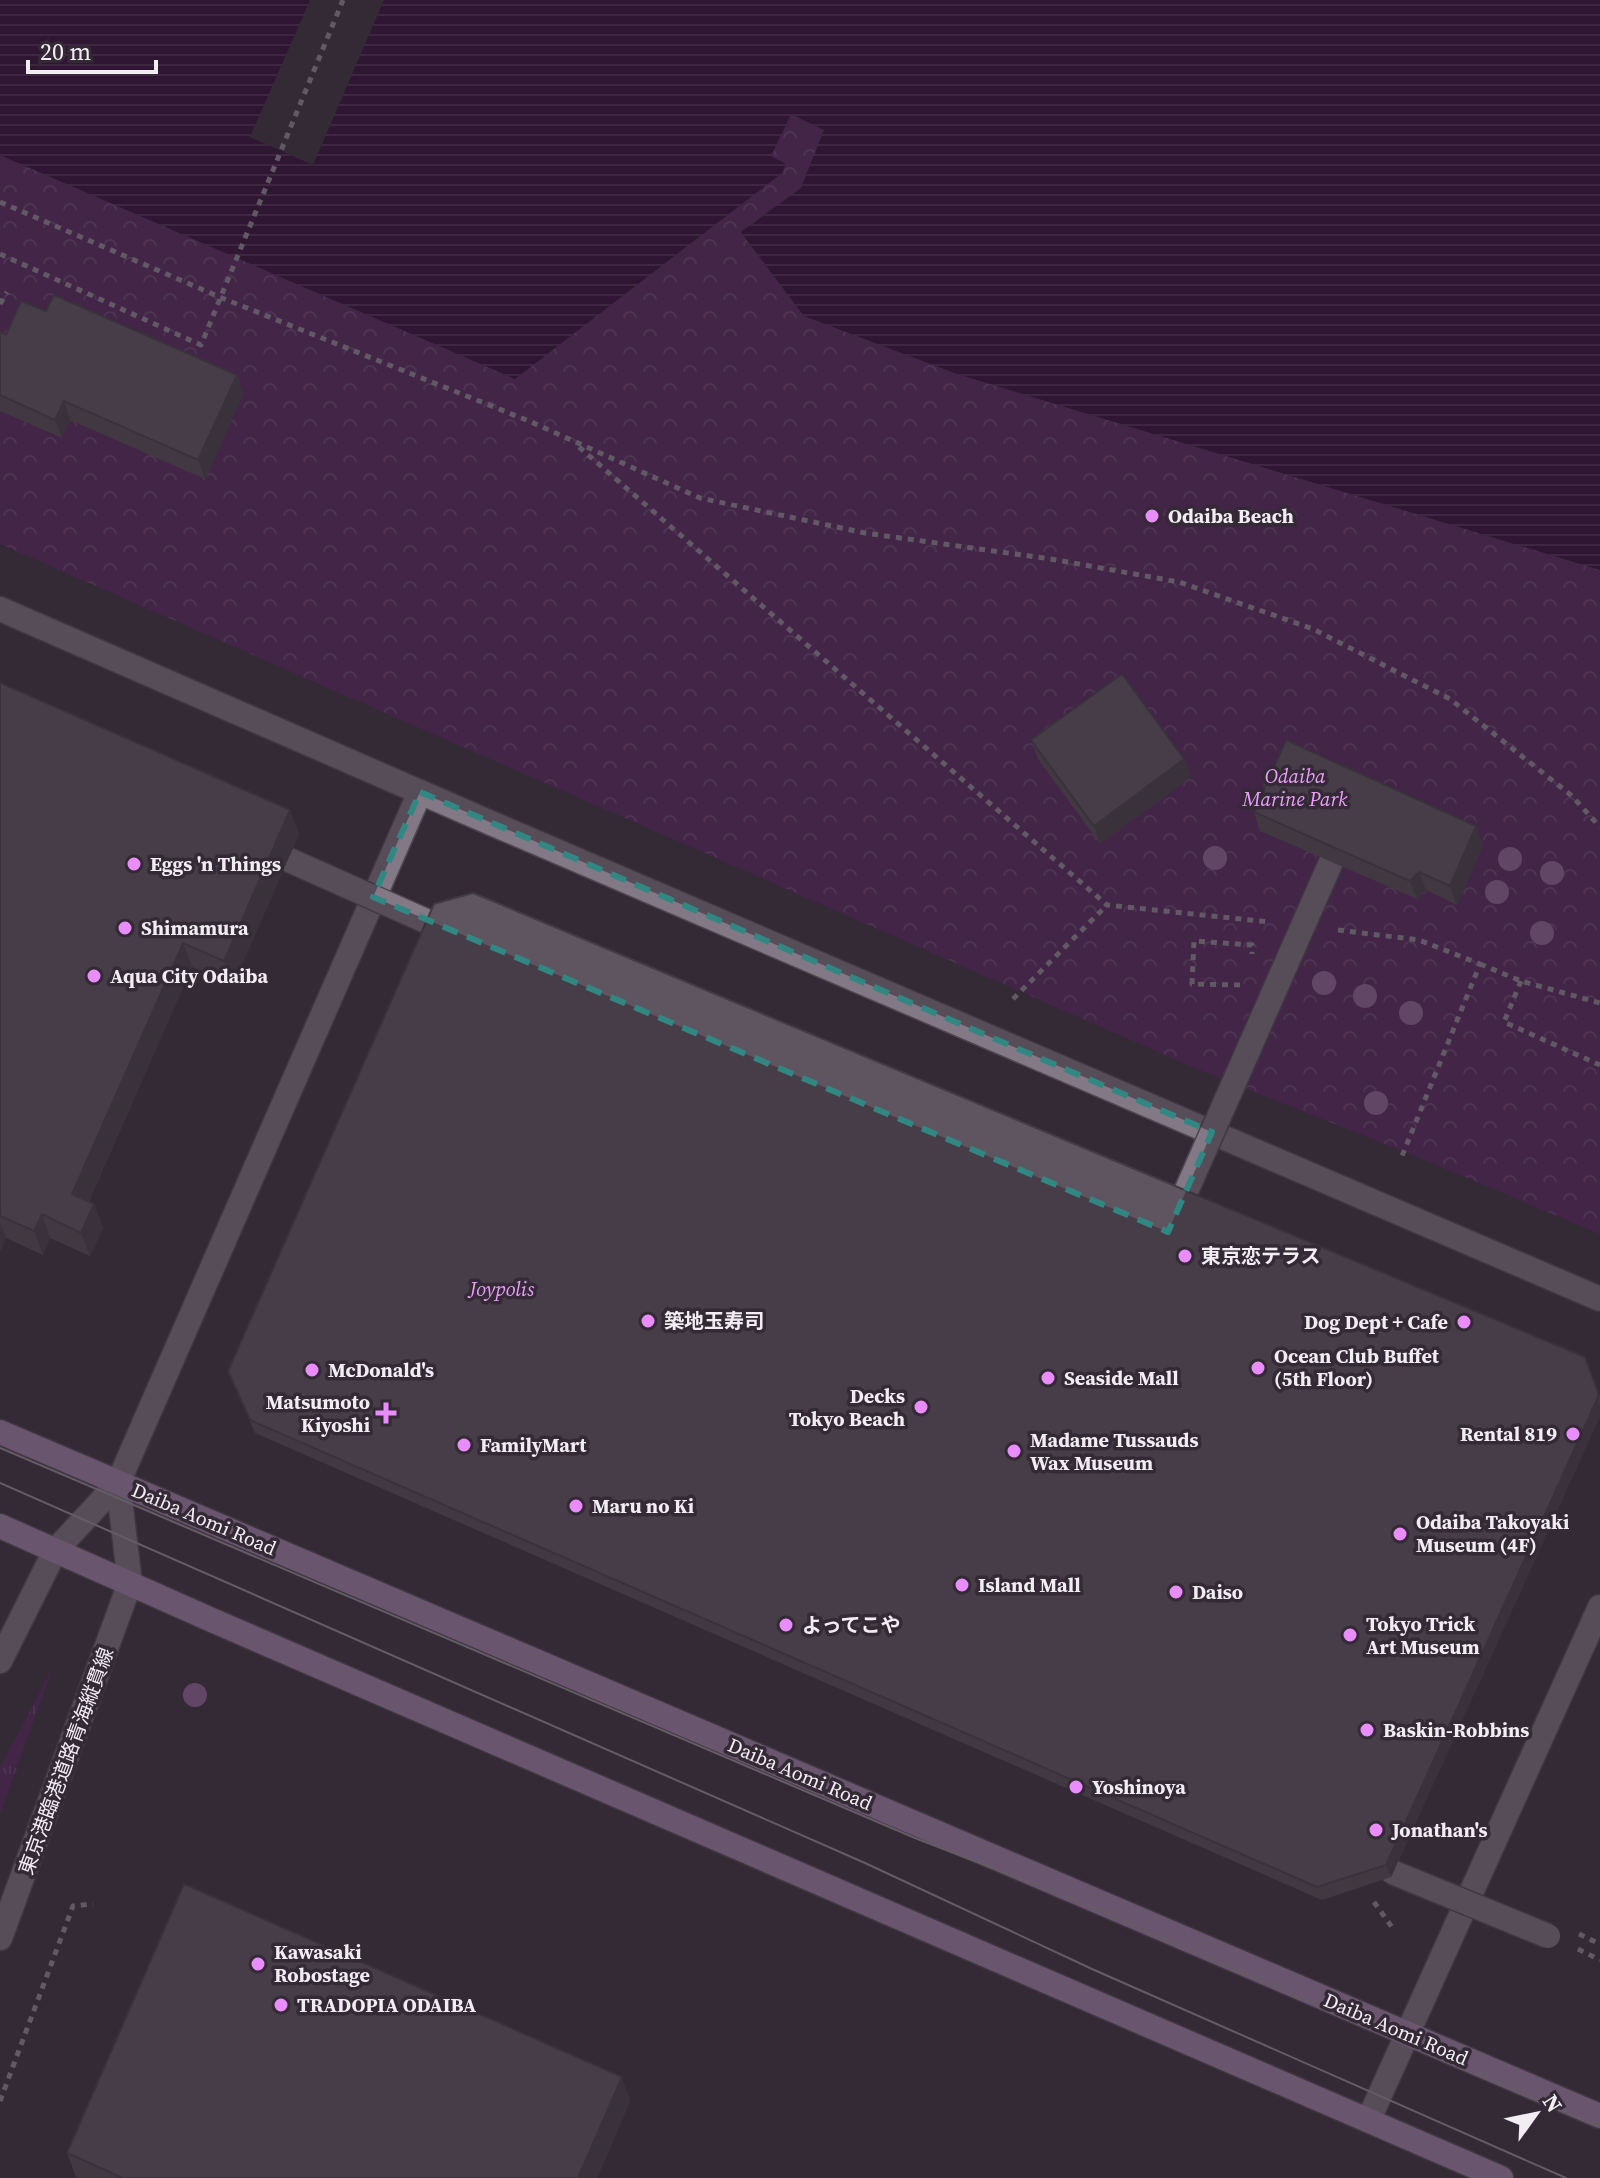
<svg xmlns="http://www.w3.org/2000/svg" width="1600" height="2178" viewBox="0 0 1600 2178" font-family="'Source Serif 4','Noto Sans JP',serif">
  <style>
    .grass { fill: url(#grass-tufts) }
    .park { fill: url(#park-crowns) }
    .water { fill: url(#water-rules) }
    .pier { fill: #332a35 }
    .lines { fill: none; stroke-linecap: round; stroke-linejoin: round }
    .minor-casing { stroke: #4f4750; stroke-width: 27 }
    .major-casing { stroke: #4f4750; stroke-width: 27 }
    .path { stroke: #9a929b; stroke-width: 5; stroke-dasharray: 6 6; stroke-linecap: butt }
    .minor { stroke: #837885; stroke-width: 24 }
    .major { stroke: #ad89b3; stroke-width: 24 }
    .tram { stroke: #9f98a0; stroke-width: 2 }
    .minor-bridge-casing { stroke: #4f4750; stroke-width: 27; stroke-linecap: butt }
    .minor-bridge { stroke: #837885; stroke-width: 24 }
    .tree { fill: #9969a2 }
    .wall { fill: #524953 }
    .shaded-wall { fill: #423c44 }
    .building { fill: #5f5561; stroke: #423c44; stroke-width: 2 }
    .marked { fill: none; stroke: #318882; stroke-width: 6; stroke-dasharray: 16 10; stroke-linejoin: round }
    .poi-dot { fill: #ea8dfc; stroke: #332a35; stroke-width: 3 }
    .labels { text-anchor: middle; dominant-baseline: central; stroke-width: 7; stroke-linejoin: round; paint-order: stroke }
    .poi-label { font-size: 20px; font-weight: bold; fill: #f2ecf3; stroke: #332a35; text-anchor: start }
    .park-label { font-size: 20px; font-style: italic; fill: #ec9dfb; stroke: #332a35 }
    .street-label { font-size: 20px; fill: #f2ecf3; stroke: #332a35 }
  </style>
  <defs>
    <pattern id="grass-tufts" width="24" height="20" patternUnits="userSpaceOnUse" patternTransform="scale(2)"><rect width="24" height="20" fill="#54205e"/><path d="M3 7l-1-3M5 7V3M7 7l1-3M15 17l-1-3M17 17v-4M19 17l1-3" fill="none" stroke="#6d4176"/></pattern>
    <pattern id="park-crowns" width="20" height="18" patternUnits="userSpaceOnUse" patternTransform="scale(2)"><rect width="20" height="18" fill="#54205e"/><path d="M2 6a3 3 0 1 1 6 0M12 15a3 3 0 1 1 6 0" fill="none" stroke="#6d4176"/></pattern>
    <pattern id="water-rules" width="6" height="5" patternUnits="userSpaceOnUse" patternTransform="scale(2)"><rect width="6" height="5" fill="#2a0032"/><path d="M0 2.5h6" fill="none" stroke="#492550"/></pattern>
  </defs>
  <rect width="100%" height="100%" fill="#332a35"/>
  <path class="grass" d="M53 1667 0 1815V1768Z"/>
  <path class="park" d="M790 114 825 130 801 188 741 233 804 316 957 374 1600 570V1234L1415 1156 1197 1069 0 544V155L515 379 770 157Z"/>
  <path class="water" d="M0 0H1600V570L957 374 804 316 741 232 801 188 824 130 791 114 771 156 786 164 782 173 515 379 0 155Z"/>
  <path class="pier" d="M310 0H384L313 165 250 137Z"/>
  <g class="lines">
    <g class="minor-casing">
      <g id="minor">
        <path d="M0 609 491 823 1600 1299"/>
        <path d="M0 1661 55 1551 118 1483 420 792"/>
        <path d="M0 1938 130 1583 118 1483"/>
        <path d="M1369 2119 1600 1607"/>
      </g>
    </g>
    <g class="major-casing">
      <g id="major">
        <path d="M0 1432 1600 2116"/>
        <path d="M0 1526 214 1621 1501 2178"/>
      </g>
    </g>
    <g class="path">
      <path d="M0 202 222 298 529 421 700 498 865 533 1051 559 1179 582 1313 629 1450 699 1572 796 1600 827"/>
      <path d="M0 254 201 345 343 0"/>
      <path d="M0 304 7 292"/>
      <path d="M579 447 1107 905 1269 922"/>
      <path d="M1338 930 1419 940 1480 964 1400 1161"/>
      <path d="M1480 964 1521 981 1600 1003"/>
      <path d="M1521 981 1504 1022 1600 1065"/>
      <path d="M1240 985 1192 984 1194 941 1252 945V954"/>
      <path d="M1013 999 1107 905"/>
      <path d="M1374 1902 1394 1930"/>
      <path d="M1579 1934 1600 1944"/>
      <path d="M1578 1949 1600 1960"/>
      <path d="M0 2101 73 1906 93 1904"/>
    </g>
    <use href="#minor" class="minor"/>
    <use href="#major" class="major"/>
    <g class="tram">
      <path d="M0 1448 915 1838 1078 1901 1600 2126"/>
      <path d="M0 1483 865 1863 1092 1969 1566 2178"/>
    </g>
    <g class="minor-bridge-casing">
      <g id="minor-bridge">
        <path d="M271 852 435 925"/>
        <path d="M1174 1219 1331 862"/>
        <path d="M1392 1872 1548 1936"/>
      </g>
    </g>
    <use href="#minor-bridge" class="minor-bridge"/>
  </g>
  <g class="tree">
    <circle cx="1215" cy="858" r="12"/>
    <circle cx="1510" cy="859" r="12"/>
    <circle cx="1552" cy="873" r="12"/>
    <circle cx="1497" cy="892" r="12"/>
    <circle cx="1542" cy="933" r="12"/>
    <circle cx="1324" cy="983" r="12"/>
    <circle cx="1365" cy="996" r="12"/>
    <circle cx="1411" cy="1013" r="12"/>
    <circle cx="1376" cy="1103" r="12"/>
    <circle cx="195" cy="1695" r="12"/>
  </g>
  <g class="wall">
    <path d="M46 311 237 375 243 394 205 479 70 420 62 438 0 411V332L6 335Z"/>
    <path d="M0 683 299 834 233 985 192 967 89 1201 94 1204 103 1228 90 1256 50 1238 43 1255 6 1238 0 1250Z"/>
    <path d="M1031 740 1184 759 1191 777 1100 844 1038 759Z"/>
    <path d="M1254 812 1483 845 1457 905 1426 890 1417 899 1260 831Z"/>
    <path d="M1585 1357 1600 1397V1416L1391 1877 1322 1900 255 1433 228 1371Z"/>
    <path d="M630 2101 597 2178H78L76 2177 67 2153Z"/>
  </g>
  <g class="shaded-wall">
    <path d="M237 375 243 394 205 479 198 460Z"/>
    <path d="M64 401 70 420 62 438 55 420Z"/>
    <path d="M1184 759 1191 777 1100 844 1094 826Z"/>
    <path d="M290 810 299 834 233 985 224 961Z"/>
    <path d="M1476 826 1483 845 1457 905 1450 886Z"/>
    <path d="M1419 872 1426 890 1417 899 1410 881Z"/>
    <path d="M183 943 192 967 81 1218 72 1194Z"/>
    <path d="M94 1204 103 1228 90 1256 81 1233Z"/>
    <path d="M42 1214 50 1238 43 1255 34 1231Z"/>
    <path d="M0 1223 6 1238 1 1250 0 1248Z"/>
    <path d="M1599 1395 1600 1416 1391 1877 1386 1865Z"/>
    <path d="M622 2077 630 2101 597 2178H578Z"/>
  </g>
  <g class="building">
    <path d="M54 295 237 375 198 460 64 401 55 420 0 395V332L6 335 21 301 46 311Z"/>
    <path d="M1122 674 1184 759 1094 826 1031 740Z"/>
    <path d="M0 683 290 810 224 961 183 943 72 1194 94 1204 81 1233 42 1214 34 1231 0 1216Z"/>
    <path d="M1286 740 1476 826 1450 886 1419 872 1410 881 1254 812Z"/>
    <path d="M473 893 1585 1357 1599 1395 1386 1865 1317 1887 250 1420 228 1371 434 904Z"/>
    <path d="M184 1884 622 2077 578 2178H123L67 2153Z"/>
  </g>
  <path d="M0 0H1600V2178H0ZM420 792 1212 1132 1168 1232 373 897Z" fill="#332a35" fill-opacity=".55" fill-rule="evenodd"/>
  <path class="marked" d="M420 792 1212 1132 1168 1232 373 897Z"/>
  <g class="poi-dot">
    <circle cx="1152" cy="516" r="8"/>
    <circle cx="134" cy="864" r="8"/>
    <circle cx="125" cy="928" r="8"/>
    <circle cx="94" cy="976" r="8"/>
    <circle cx="1185" cy="1256" r="8"/>
    <circle cx="648" cy="1321" r="8"/>
    <circle cx="1464" cy="1322" r="8"/>
    <circle cx="1258" cy="1368" r="8"/>
    <circle cx="312" cy="1370" r="8"/>
    <circle cx="1048" cy="1378" r="8"/>
    <circle cx="921" cy="1407" r="8"/>
    <path d="M382 1401h8v8h8v8h-8v8h-8v-8h-8v-8h8z"/>
    <circle cx="1573" cy="1434" r="8"/>
    <circle cx="464" cy="1445" r="8"/>
    <circle cx="1014" cy="1451" r="8"/>
    <circle cx="576" cy="1506" r="8"/>
    <circle cx="1400" cy="1534" r="8"/>
    <circle cx="962" cy="1585" r="8"/>
    <circle cx="1176" cy="1592" r="8"/>
    <circle cx="786" cy="1625" r="8"/>
    <circle cx="1350" cy="1635" r="8"/>
    <circle cx="1367" cy="1730" r="8"/>
    <circle cx="1076" cy="1787" r="8"/>
    <circle cx="1376" cy="1830" r="8"/>
    <circle cx="258" cy="1964" r="8"/>
    <circle cx="281" cy="2005" r="8"/>
  </g>
  <g class="labels">
    <g class="poi-label">
      <text x="1168" y="516">Odaiba Beach</text>
      <text x="150" y="864">Eggs 'n Things</text>
      <text x="141" y="928">Shimamura</text>
      <text x="110" y="976">Aqua City Odaiba</text>
      <text x="1201" y="1256">東京恋テラス</text>
      <text x="664" y="1321">築地玉寿司</text>
      <text x="1448" y="1322" text-anchor="end">Dog Dept + Cafe</text>
      <text x="1274" y="1356">Ocean Club Buffet<tspan x="1274" dy="23">(5th Floor)</tspan></text>
      <text x="328" y="1370">McDonald's</text>
      <text x="1064" y="1378">Seaside Mall</text>
      <text x="905" y="1396" text-anchor="end">Decks<tspan x="905" dy="23">Tokyo Beach</tspan></text>
      <text x="370" y="1402" text-anchor="end">Matsumoto<tspan x="370" dy="23">Kiyoshi</tspan></text>
      <text x="1557" y="1434" text-anchor="end">Rental 819</text>
      <text x="1030" y="1440">Madame Tussauds<tspan x="1030" dy="23">Wax Museum</tspan></text>
      <text x="480" y="1445">FamilyMart</text>
      <text x="592" y="1506">Maru no Ki</text>
      <text x="1416" y="1522">Odaiba Takoyaki<tspan x="1416" dy="23">Museum (4F)</tspan></text>
      <text x="978" y="1585">Island Mall</text>
      <text x="1192" y="1592">Daiso</text>
      <text x="1366" y="1624">Tokyo Trick<tspan x="1366" dy="23">Art Museum</tspan></text>
      <text x="802" y="1625">よってこや</text>
      <text x="1383" y="1730">Baskin-Robbins</text>
      <text x="1092" y="1787">Yoshinoya</text>
      <text x="1392" y="1830">Jonathan's</text>
      <text x="274" y="1952">Kawasaki<tspan x="274" dy="23">Robostage</tspan></text>
      <text x="297" y="2005">TRADOPIA ODAIBA</text>
    </g>
    <g class="park-label">
      <text x="1295" y="776">Odaiba<tspan x="1295" dy="23">Marine Park</tspan></text>
      <text x="502" y="1289">Joypolis</text>
    </g>
    <g class="street-label">
      <text transform="translate(204 1519) rotate(23)">Daiba Aomi Road</text>
      <text transform="translate(66 1761) rotate(-70)">東京港臨港道路青海縦貫線</text>
      <text transform="translate(800 1774) rotate(23)">Daiba Aomi Road</text>
      <text transform="translate(1396 2029) rotate(23)">Daiba Aomi Road</text>
    </g>
  </g>
  <g transform="translate(1536 2114) rotate(57)" stroke="#332a35" stroke-width="6" paint-order="stroke">
  <path d="M0-6L14 30L0 20L-14 30Z" fill="#f2ecf3"/>
  <text y="-12" font-size="22" font-weight="bold" text-anchor="middle" fill="#f2ecf3">N</text>
  </g>
  <path d="M28 60v12h128v-12" fill="none" stroke="#f2ecf3" stroke-width="4"/>
  <text x="40" y="60" font-size="24" fill="#f2ecf3" stroke="#332a35" stroke-width="6" paint-order="stroke">20 m</text>
</svg>
